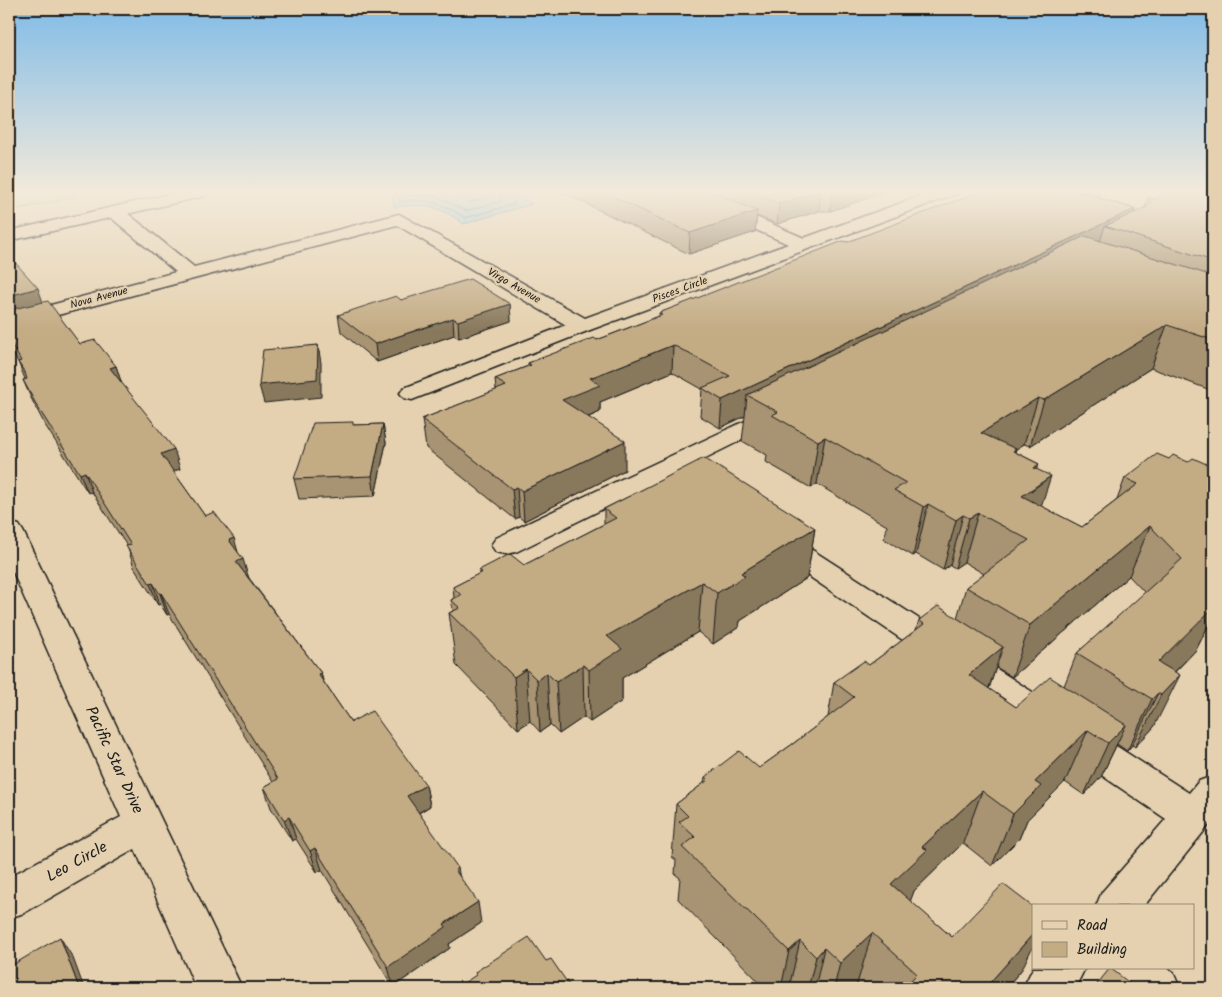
<svg xmlns="http://www.w3.org/2000/svg" width="1222" height="997" viewBox="0 0 1222 997" font-family="Kalam,sans-serif">
  <style>
    .green { fill: #b2e4a4; stroke: #678060 }
    .water { fill: #84c6e5; stroke: #5a8295 }
    .lines { fill: none; stroke-linecap: round; stroke-linejoin: round }
    .shore { stroke: #46606c; stroke-width: 1 }
    .minor-casing { stroke: #1c1c1c; stroke-width: 3 }
    .secondary-casing { stroke: #1c1c1c; stroke-width: 3 }
    .minor { fill: #e5d1af; fill-rule: evenodd }
    .secondary { fill: #e5d1af; fill-rule: evenodd }
    .wall { fill: #a89372; stroke: #1c1c1c; fill-rule: evenodd }
    .shaded-wall { fill: #88785c; stroke: #1c1c1c }
    .building { fill: #c3ab84; stroke: #1c1c1c }
    .labels { text-anchor: middle; dominant-baseline: central; stroke-width: 4.5; stroke-linejoin: round; paint-order: stroke }
    .far-street-label { font-size: 11px; fill: #1c1c1c; stroke: #e5d1af }
    .near-street-label { font-size: 16px; fill: #1c1c1c; stroke: #e5d1af }
  </style>
  <rect width="100%" height="100%" fill="#e5d1af"/>
  <filter id="ink" filterUnits="userSpaceOnUse"><feTurbulence type="fractalNoise" baseFrequency=".02" numOctaves="2"/><feDisplacementMap in="SourceGraphic" scale="10" xChannelSelector="R" yChannelSelector="G"/><feConvolveMatrix kernelMatrix="1 2 1 2 8 2 1 2 1" color-interpolation-filters="sRGB"/></filter>
  <g filter="url(#ink)">
    <path class="green" d="M9 191H75L79 196 9 211Z"/>
    <path class="water" d="M391 191H509L532 204 464 224C435 204 428 204 394 207Z"/>
    <g class="lines">
      <g class="shore">
        <path d="M396 191 400 201C429 200 441 201 465 218L514 204 515 201 509 196 508 191"/>
        <path d="M403 191 405 195 438 197 466 211 501 201V191"/>
        <path d="M449 191 468 203 492 196 494 191"/>
      </g>
      <g class="minor-casing">
        <g id="minor">
          <path d="M672 191H695L804 238 934 191H958L956 194 590 330 412 400 404 398 400 393 404 388 566 325 397 225 9 328V316L176 272 109 216 107 212 109 208H121L194 267 399 214 585 318 788 244 674 194Z"/>
          <path d="M777 406 786 408 789 413 786 418 516 552 506 554 496 552 491 545 496 538Z"/>
          <path d="M9 522 19 525 23 531 242 988H196L135 849 24 913 9 918V877L121 817 9 563Z"/>
          <path d="M779 533 789 535 1189 793 1199 781 1213 776V820L1144 906H1096L1102 892 1166 819 769 549 764 542 769 535Z"/>
          <path d="M1033 968H1085L1075 988H1023Z"/>
          <path d="M1110 968H1168L1173 972 1180 988H1122L1116 984Z"/>
        </g>
      </g>
      <g class="secondary-casing">
        <path id="secondary" d="M182 191H213L205 196 9 241V231Z"/>
      </g>
      <use href="#minor" class="minor"/>
      <use href="#secondary" class="secondary"/>
    </g>
    <g class="wall">
      <path d="M560 191H889L830 211H819L777 224 757 216 755 232 689 254Z"/>
      <path d="M1213 191V391L1151 368 1030 446 1024 444 1016 449 1015 452 1039 464 1037 470 1041 506 1082 527 1117 500 1125 478 1169 459 1213 467V616L1196 650 1175 672 1154 727 1135 747 1132 745 1127 751 1117 744 1101 777 1084 795 1065 782 1027 820 1019 839 992 866 963 843 914 891 910 901 952 937 1022 969 1006 988H861L857 984 852 988H765L678 899 680 878 675 874 676 860 672 857 676 804 704 783 705 777 759 768 794 743 828 717 834 682 869 665 916 630 919 620 957 618 966 587 984 574 964 562 955 568 950 565 943 570 916 554 913 556 884 539 887 526 817 484 811 488 766 462 767 455 742 441 745 416 720 428 700 416 702 389 672 372 600 402V412L589 417 625 470 524 521 519 517 515 519 426 448 422 419 496 390 495 379 528 366V363L597 340 659 316V313L847 242 1099 196 1096 197 1135 209 1134 213 1145 208 1148 197 1155 199ZM1129 576 1145 593 1077 653 1064 686 1016 707 989 689 996 667 1012 677Z"/>
      <path d="M9 261 43 302 80 344 116 366 121 383 180 469 173 471 205 516 238 552 249 578 321 673 323 681 351 722 426 785 430 806 419 813 459 876 481 923 449 944 450 948 393 987 322 870 317 872 296 839 292 841 271 808 264 787 273 782 169 614 167 615 160 604 158 605 134 567 127 546 92 492 88 493 45 425 31 398 23 380 25 379 18 362 13 353 9 343Z"/>
      <path d="M401 300 510 304 511 321 459 338 454 335 377 362 341 332 338 315Z"/>
      <path d="M383 424 386 443 375 496 299 499 294 479 354 425Z"/>
      <path d="M604 509 815 528 807 578 740 621 739 627 713 644 698 632 622 678V701L590 722 584 717 559 734 550 725 540 732 530 721 518 729 456 665 449 613 453 611 451 600 454 598 453 587 479 574V570L524 565 557 548 604 524Z"/>
    </g>
    <g class="shaded-wall">
      <path d="M821 191 819 211 777 224 779 204Z"/>
      <path d="M832 191H889L830 211Z"/>
      <path d="M1068 191H1100L1099 196 1063 211Z"/>
      <path d="M1135 209 1128 231 1105 226 1099 245 747 395 745 416 720 428 722 400Z"/>
      <path d="M757 211 755 232 689 254 690 233Z"/>
      <path d="M38 288 44 305 9 315V296Z"/>
      <path d="M510 304 511 321 459 338 458 321Z"/>
      <path d="M453 318 454 335 377 362 375 344Z"/>
      <path d="M1167 325 1151 368 1030 446 1044 400Z"/>
      <path d="M318 345 321 363V397L264 403 259 385Z"/>
      <path d="M673 345 672 372 600 402V412L563 428 562 400 590 378Z"/>
      <path d="M116 366 122 384 110 368Z"/>
      <path d="M1038 398 1024 444 969 480 981 433Z"/>
      <path d="M383 424 386 443 375 496 372 476Z"/>
      <path d="M825 437 817 484 811 488 818 441Z"/>
      <path d="M625 441V470L524 521 522 491Z"/>
      <path d="M174 449 180 469 168 473 161 454Z"/>
      <path d="M1039 464 1031 491 1051 476 1035 525 1022 496 1034 468Z"/>
      <path d="M85 472 92 492 88 493 80 474Z"/>
      <path d="M517 487 519 517 515 519 512 489Z"/>
      <path d="M928 504 916 554 913 556 924 507Z"/>
      <path d="M978 513 964 562 955 568 969 518Z"/>
      <path d="M963 515 950 565 943 570 956 520Z"/>
      <path d="M1150 526 1129 576 1012 677 1030 625Z"/>
      <path d="M815 528 807 578 740 621 739 627 713 644 717 593 741 573Z"/>
      <path d="M234 538 240 559 229 540Z"/>
      <path d="M243 559 249 579 236 562Z"/>
      <path d="M702 582 698 632 622 678V701L590 722 589 670 607 636Z"/>
      <path d="M153 583 160 604 158 605 150 584Z"/>
      <path d="M1213 590V616L1196 650 1150 697 1158 662 1210 593Z"/>
      <path d="M161 593 169 614 167 615 160 594Z"/>
      <path d="M1003 647 985 699 969 675Z"/>
      <path d="M583 665 584 717 559 734 556 682Z"/>
      <path d="M526 669 530 721 518 729 514 677Z"/>
      <path d="M321 673 326 694 318 674Z"/>
      <path d="M547 673 550 725 540 732 537 680Z"/>
      <path d="M1180 675 1154 727 1135 747 1161 695Z"/>
      <path d="M1158 693 1132 745 1127 751 1152 699Z"/>
      <path d="M1126 725 1101 777 1084 795 1108 743Z"/>
      <path d="M1088 730 1065 782 1027 820 1019 839 992 866 1013 814 1035 782Z"/>
      <path d="M9 773 13 787 9 790Z"/>
      <path d="M426 785 430 806 411 817 407 796Z"/>
      <path d="M982 791 963 843 914 891 910 902 891 884 922 847Z"/>
      <path d="M289 817 296 839 292 841 284 820Z"/>
      <path d="M315 848 322 870 317 872 310 851Z"/>
      <path d="M458 868 462 889 455 870Z"/>
      <path d="M478 902 481 923 449 944 450 948 393 987 388 967 444 924Z"/>
      <path d="M872 933 857 984 852 988H834L840 963Z"/>
      <path d="M1033 934V946L1022 969 1006 988H985Z"/>
      <path d="M60 937 73 958 84 988H79Z"/>
      <path d="M800 941 789 988H781L789 951Z"/>
      <path d="M824 948 815 988H808L816 957Z"/>
    </g>
    <g class="building">
      <path d="M601 191H710L757 211 690 233Z"/>
      <path d="M749 191H820L779 204Z"/>
      <path d="M982 191H1076L1135 209 722 400 702 388 730 376 673 345 590 378 600 385 562 400 625 441 522 491 517 487 512 489 422 419 506 386 495 379 531 365 528 363 594 338 597 340 662 315 659 313 843 241 847 242Z"/>
      <path d="M1171 191H1213V261L1105 226 1147 207 1151 201 1148 197 1155 199Z"/>
      <path d="M1085 236 1213 276V340L1167 325 1044 400 1038 398 981 433 1016 449 1013 451 1039 464 1034 468 1051 476 1022 496 1082 527 1138 484 1125 478 1157 454 1169 459 1173 455 1188 462 1193 458 1213 467V590L1210 593 1213 595V608L1158 662 1180 675 1161 695 1158 693 1152 699 1077 653 1182 559 1150 526 1030 625 966 587 1029 540 978 513 969 518 963 515 956 520 928 504 924 507 894 490 906 483 825 437 818 441 772 415 778 412 747 395Z"/>
      <path d="M13 260 38 288 9 296V261Z"/>
      <path d="M470 279 510 304 458 321 453 318 375 344 338 315 396 296 401 300Z"/>
      <path d="M48 301 80 344 95 340 116 366 110 368 174 449 161 454 205 516 214 512 234 538 229 540 243 559 236 562 321 673 318 674 351 722 372 711 426 785 407 796 458 868 455 870 478 902 444 924 446 927 388 967 315 848 310 851 289 817 284 820 264 787 278 779 161 593 160 594 153 583 150 584 126 546 131 545 85 472 80 474 37 406 23 380 27 379 25 373 18 362 21 361 9 340V310Z"/>
      <path d="M318 345 317 379 259 385 263 350Z"/>
      <path d="M353 422V425L383 424 372 476 294 479 313 423Z"/>
      <path d="M704 458 815 528 741 573 745 576 717 593 702 582 607 636 622 649 589 670 583 665 556 682 547 673 537 680 526 669 514 677 449 613 460 608 451 600 461 595 453 587 482 572 479 570 510 554 524 565 557 548 616 518 604 509Z"/>
      <path d="M938 606 1003 647 969 675 1016 707 1050 677 1126 725 1108 743 1088 730 1035 782 1041 786 1013 814 982 791 922 847 927 850 891 884 952 937 1003 884 1033 907V934L985 988H903L917 974 872 933 840 963 824 948 816 957 800 941 789 951 682 847 695 837 679 822 688 816 676 804 708 780 705 777 739 751 759 768 794 743 854 697 834 682 864 661 869 665 924 624 919 620Z"/>
      <path d="M60 937 79 988H9V967Z"/>
      <path d="M529 937 546 961 551 959 571 988H456L476 975 475 972Z"/>
      <path d="M1110 968 1136 988H1094Z"/>
    </g>
  </g>
  <linearGradient id="sky" x2="0" y2="1"><stop stop-color="#80bbe7"/><stop offset="0.58" stop-color="#f3eadb"/><stop offset="1" stop-color="#f3eadb" stop-opacity="0"/></linearGradient>
  <rect width="1222" height="331" fill="url(#sky)"/>
  <g class="labels">
    <g class="far-street-label">
      <text transform="translate(514 286) rotate(30)">Virgo Avenue</text>
      <text transform="translate(680 290) rotate(-20)">Pisces Circle</text>
      <text transform="translate(99 298) rotate(-15)">Nova Avenue</text>
    </g>
    <g class="near-street-label">
      <text transform="translate(114 760) rotate(65)">Pacific Star Drive</text>
      <text transform="translate(77 862) rotate(-29)">Leo Circle</text>
    </g>
  </g>
  <rect width="1222" height="997" fill="none" stroke="#e5d1af" stroke-width="30"/>
  <rect x="15" y="15" width="1192" height="967" fill="none" stroke="#1c1c1c" stroke-width="2" filter="url(#ink)"/>
  <rect x="1032" y="904" width="162" height="65" fill="#e5d1af" stroke="#958974"/>
  <rect x="1042" y="921" width="25" height="8" fill="#e5d1af" stroke="#958974"/>
  <text x="1077" y="930" font-size="15" fill="#1c1c1c">Road</text>
  <rect x="1042" y="942" width="25" height="15" fill="#c3ab84" stroke="#958974"/>
  <text x="1077" y="954" font-size="15" fill="#1c1c1c">Building</text>
</svg>
